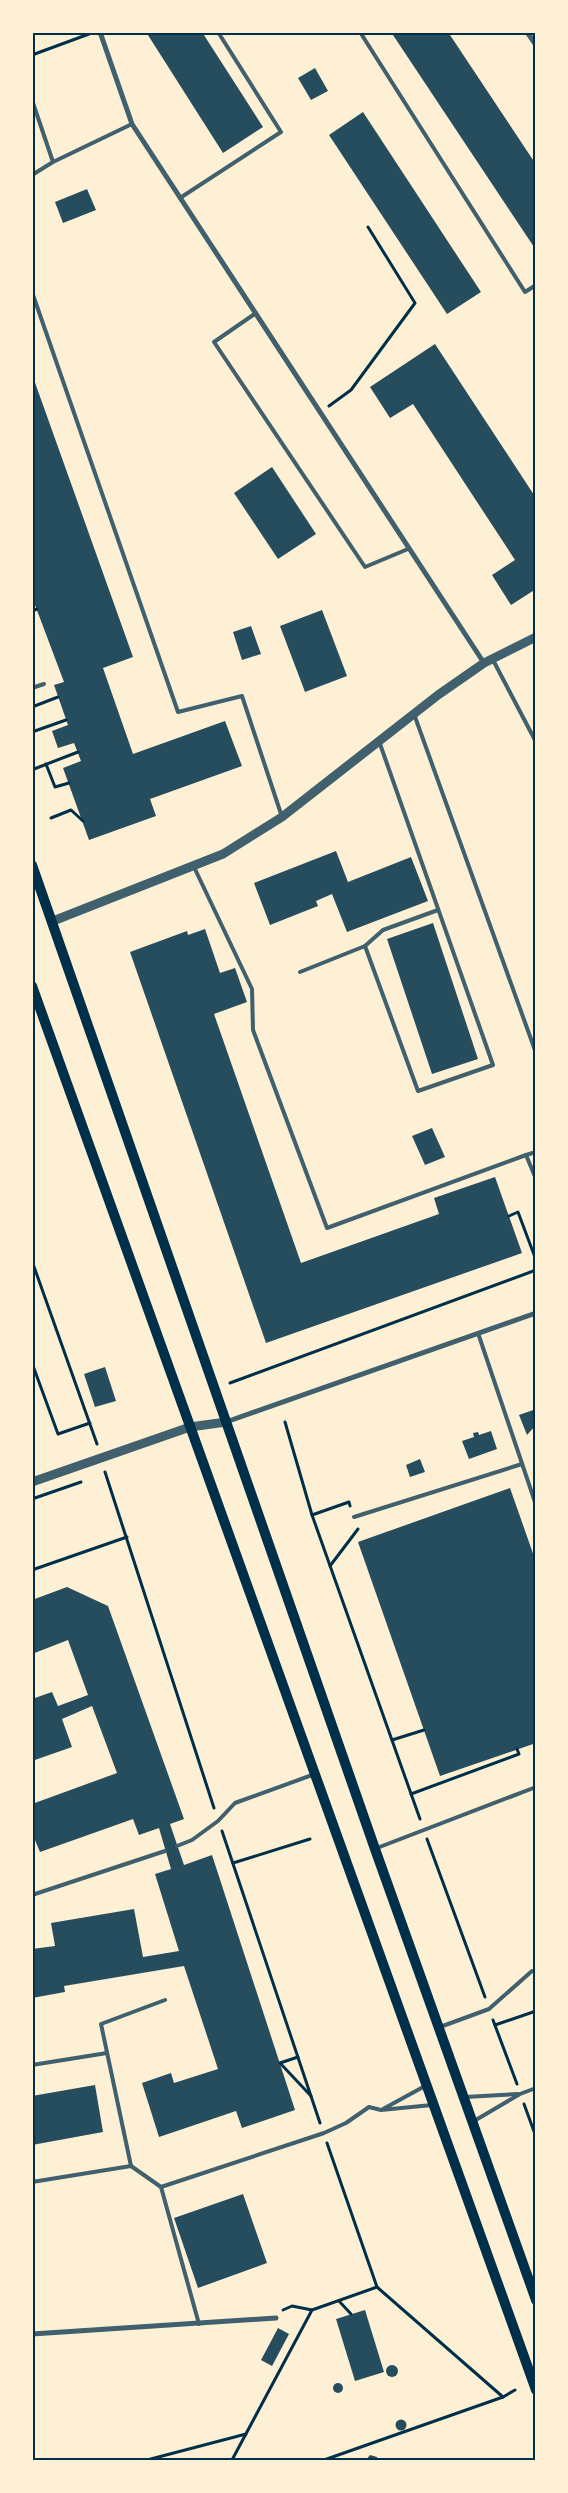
<svg xmlns="http://www.w3.org/2000/svg" width="568" height="2493" viewBox="0 0 568 2493" font-family="'Fira Sans',sans-serif">
  <style>
    .building { fill: #264d5e }
    .lines { fill: none; stroke-linecap: round; stroke-linejoin: round }
    .path { stroke: #003049; stroke-width: 3 }
    .service { stroke: #3f606c; stroke-width: 4 }
    .minor { stroke: #3f606c; stroke-width: 5 }
    .tertiary { stroke: #3f606c; stroke-width: 9 }
    .secondary { stroke: #003049; stroke-width: 10 }
    .neatline { fill: none; stroke: #003049; stroke-width: 2 }
  </style>
  <rect width="100%" height="100%" fill="#fdf0d5"/>
  <g class="building">
    <path d="M146 32H202L263 127 223 153Z"/>
    <path d="M391 32H448L531 157 536 164V250Z"/>
    <path d="M315 68 328 91 311 100 298 78Z"/>
    <path d="M363 112 481 292 447 314 329 135Z"/>
    <path d="M87 189 96 210 63 223 55 202Z"/>
    <path d="M435 344 536 498V589L511 605 492 575 515 560 413 404 390 418 370 387Z"/>
    <path d="M33 377 133 657 103 668 133 754 225 721 242 766 150 799 156 816 89 840 63 768 81 761 74 743 58 748 52 731 68 725 54 685 64 682 32 597Z"/>
    <path d="M272 467 316 534 278 559 234 493Z"/>
    <path d="M322 610 347 676 305 692 280 626Z"/>
    <path d="M251 626 261 654 242 660 233 632Z"/>
    <path d="M336 851 348 882 411 857 428 901 347 932 332 894 316 901 318 906 270 925 254 883Z"/>
    <path d="M433 923 478 1059 432 1074 387 939Z"/>
    <path d="M205 929 220 973 235 968 247 1002 214 1014 301 1263 439 1214 434 1198 495 1177 522 1253 266 1343 130 952 187 931 188 935Z"/>
    <path d="M432 1128 445 1157 425 1165 412 1136Z"/>
    <path d="M105 1367 116 1401 95 1407 84 1374Z"/>
    <path d="M536 1409V1425L527 1435 519 1415Z"/>
    <path d="M491 1431 497 1449 469 1459 462 1441 474 1437 473 1433 478 1432 479 1435Z"/>
    <path d="M420 1459 425 1472 410 1477 406 1465Z"/>
    <path d="M510 1488 536 1562V1743L440 1776 358 1542Z"/>
    <path d="M67 1587 108 1606 184 1819 170 1824 184 1865 212 1855 295 2110 242 2128 236 2111 159 2137 142 2083 171 2073 174 2083 218 2069 184 1966 64 1986 65 1992 32 1998V1949L55 1946 51 1923 134 1909 143 1957 179 1951 155 1874 171 1869 159 1828 139 1835 133 1819 40 1852 32 1833V1804L117 1773 92 1706 62 1719 72 1747 32 1761V1699L52 1692 58 1706 88 1695 68 1640 32 1654V1600Z"/>
    <path d="M95 2085 103 2132 32 2145V2096Z"/>
    <path d="M243 2194 267 2263 198 2288 174 2218Z"/>
    <path d="M365 2310 384 2372 355 2381 336 2319Z"/>
    <path d="M278 2328 289 2334 272 2366 261 2360Z"/>
    <circle cx="392" cy="2371" r="6"/>
    <circle cx="338" cy="2388" r="5"/>
    <circle cx="401" cy="2425" r="5.5"/>
    <path d="M370 2455 377 2457 378 2460H366Z"/>
  </g>
  <g class="lines">
    <g class="path">
      <path d="M32 55 89 34"/>
      <path d="M329 406 351 390 415 303 368 227"/>
      <path d="M32 611 37 609"/>
      <path d="M32 707 58 697"/>
      <path d="M32 732 66 720"/>
      <path d="M46 764 55 787 69 783"/>
      <path d="M34 769 78 752"/>
      <path d="M51 818 71 810 83 821"/>
      <path d="M509 1216 518 1212 536 1260"/>
      <path d="M32 1261 97 1444"/>
      <path d="M32 1363 58 1434 90 1423"/>
      <path d="M230 1383 536 1270"/>
      <path d="M285 1422 312 1515 420 1819"/>
      <path d="M105 1472 214 1808"/>
      <path d="M32 1499 81 1482"/>
      <path d="M312 1515 349 1502 350 1506"/>
      <path d="M330 1566 358 1529"/>
      <path d="M32 1570 127 1537"/>
      <path d="M392 1740 424 1730"/>
      <path d="M411 1794 519 1754 517 1749"/>
      <path d="M222 1831 320 2123"/>
      <path d="M427 1839 485 1997"/>
      <path d="M233 1863 310 1839"/>
      <path d="M493 2020 517 2084"/>
      <path d="M495 2025 536 2011"/>
      <path d="M298 2057 280 2063 311 2096"/>
      <path d="M524 2104 536 2137"/>
      <path d="M327 2143 377 2287 503 2397"/>
      <path d="M339 2301 351 2314"/>
      <path d="M283 2310 292 2306 312 2310"/>
      <path d="M147 2460 246 2434"/>
      <path d="M232 2460 312 2310 377 2287"/>
      <path d="M324 2460 503 2397 515 2390"/>
    </g>
    <g class="service">
      <path d="M360 32 525 292 536 285"/>
      <path d="M32 100 53 162"/>
      <path d="M32 175 53 162 132 124"/>
      <path d="M180 198 281 132 218 32"/>
      <path d="M32 292 178 712 242 696 282 817"/>
      <path d="M256 313 214 342 365 567 408 549"/>
      <path d="M493 660 536 742"/>
      <path d="M32 688 44 684"/>
      <path d="M414 714 536 1053"/>
      <path d="M194 867 252 989 253 1030 327 1228 526 1155"/>
      <path d="M365 946 383 930 438 910"/>
      <path d="M300 972 365 946 418 1091 493 1065 379 741"/>
      <path d="M536 1152 526 1155 536 1179"/>
      <path d="M478 1333 536 1505"/>
      <path d="M354 1517 522 1464"/>
      <path d="M177 1846 192 1840 218 1821 235 1803 315 1774"/>
      <path d="M377 1848 536 1787"/>
      <path d="M32 1895 165 1851"/>
      <path d="M440 2027 489 2009 532 1971"/>
      <path d="M32 2065 107 2053"/>
      <path d="M465 2097 518 2094"/>
      <path d="M383 2109 425 2086"/>
      <path d="M474 2121 520 2094 536 2088"/>
      <path d="M131 2166 101 2024 165 2000"/>
      <path d="M32 2182 131 2166 161 2187 324 2133 346 2123 369 2107 381 2110 432 2105"/>
      <path d="M161 2187 199 2324"/>
    </g>
    <g class="minor">
      <path d="M100 32 132 124 484 663"/>
      <path d="M527 32 536 45"/>
      <path d="M226 1422 536 1313"/>
      <path d="M32 2334 276 2318"/>
    </g>
    <g class="tertiary">
      <path d="M53 921 223 854 282 817 438 695 484 663 536 637"/>
      <path d="M32 1482 190 1427 226 1422"/>
    </g>
    <g class="secondary">
      <path d="M32 865 375 1849 536 2300"/>
      <path d="M32 986 536 2390"/>
    </g>
  </g>
  <rect width="568" height="2493" fill="none" stroke="#fdf0d5" stroke-width="68"/>
  <rect x="34" y="34" width="500" height="2425" class="neatline"/>
</svg>
